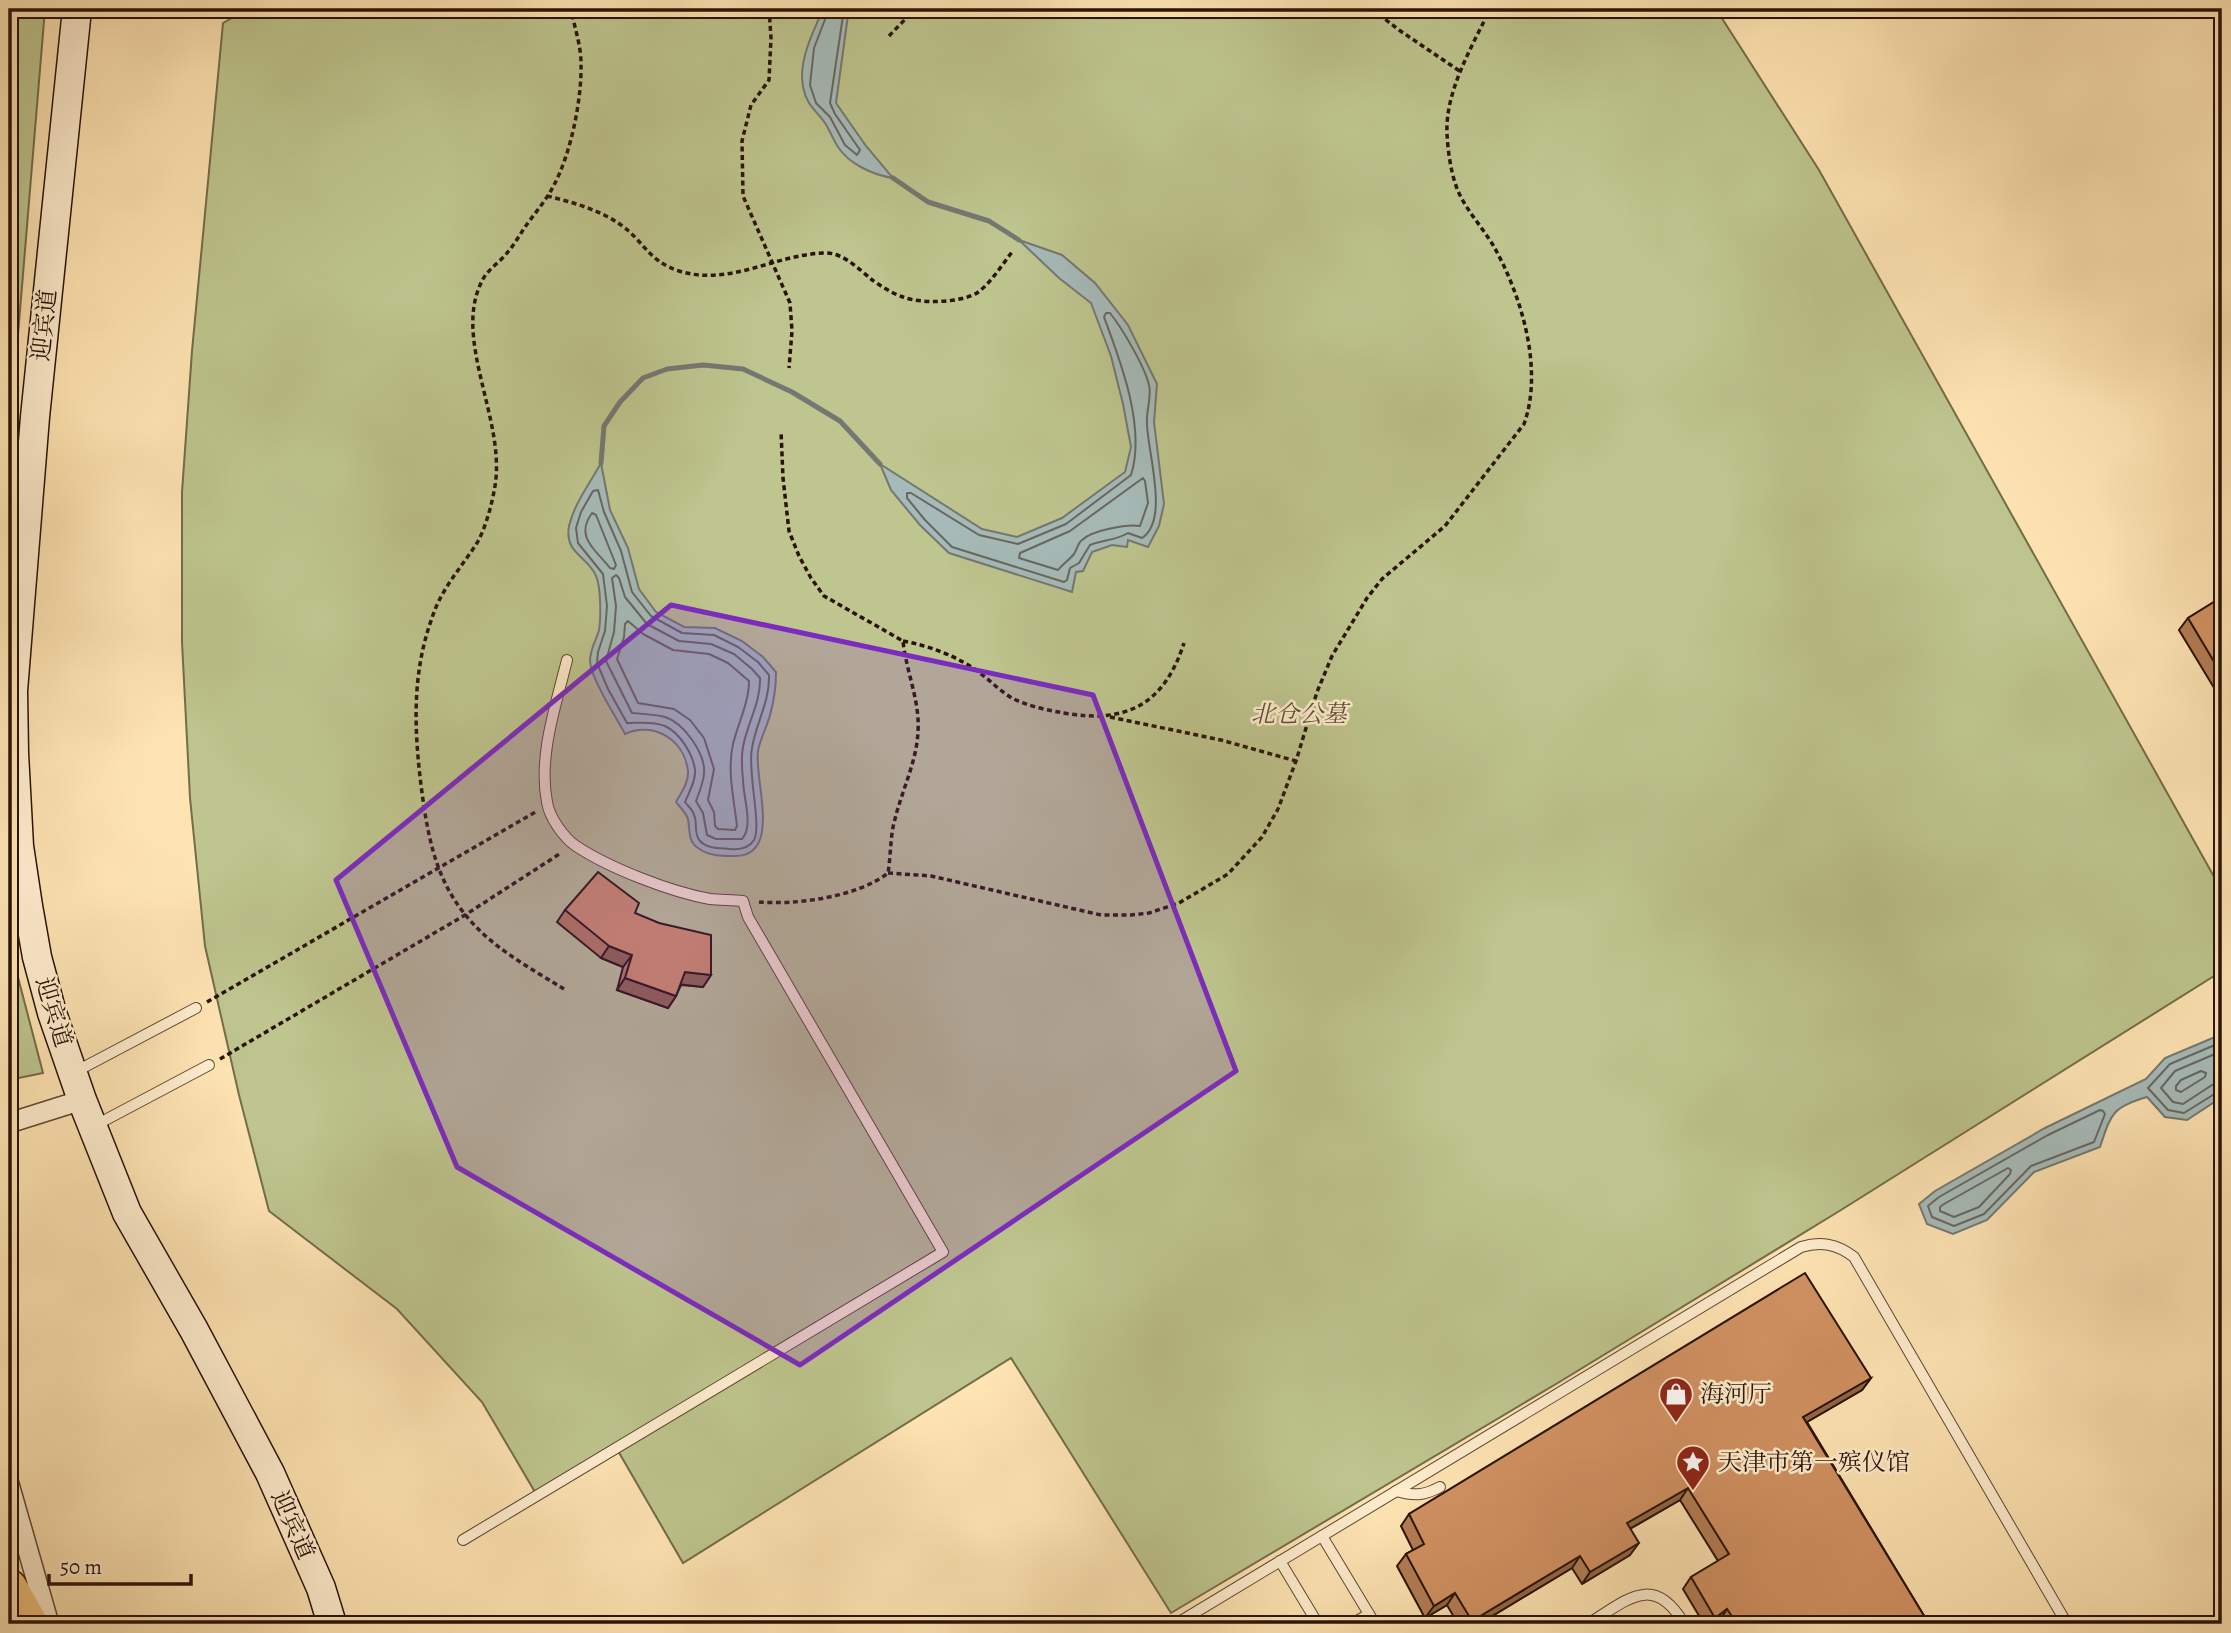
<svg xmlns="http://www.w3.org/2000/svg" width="2231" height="1633" viewBox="0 0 2231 1633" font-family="Alegreya,'Noto Serif SC',serif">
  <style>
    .green { fill: #bec58e; stroke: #746c4a; stroke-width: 2 }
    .water { fill: #a6bbb9; stroke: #747872; stroke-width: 2 }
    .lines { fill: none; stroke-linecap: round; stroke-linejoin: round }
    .shore { stroke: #686760; stroke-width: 2 }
    .stream { stroke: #747872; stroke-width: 5 }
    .lane-casing { stroke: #5e4732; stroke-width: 12 }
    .street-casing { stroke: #5e4732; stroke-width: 22 }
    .secondary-casing { stroke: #291307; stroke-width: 31 }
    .highway-casing { stroke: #291307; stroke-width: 38 }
    .path { stroke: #291307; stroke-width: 3.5; stroke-dasharray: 5 3.5; stroke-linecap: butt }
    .lane { stroke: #ffedce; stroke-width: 10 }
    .street { stroke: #ffedce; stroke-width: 19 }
    .secondary { stroke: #ffedce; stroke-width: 28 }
    .highway { stroke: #f0c27a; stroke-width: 35 }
    .wall { fill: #b47d54; stroke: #291307; stroke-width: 2 }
    .shaded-wall { fill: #926645; stroke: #291307; stroke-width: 2 }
    .building { fill: #d19162; stroke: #291307; stroke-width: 2 }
    .marked { fill: #7b2cbf; fill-opacity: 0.2; stroke: #7b2cbf; stroke-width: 5; stroke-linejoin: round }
    .labels { text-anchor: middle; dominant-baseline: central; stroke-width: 5; stroke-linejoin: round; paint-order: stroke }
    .street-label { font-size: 24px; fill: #291307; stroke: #ffedce }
    .park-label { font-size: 24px; font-style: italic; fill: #5d5136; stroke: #ffedce }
    .poi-label { font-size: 24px; fill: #291307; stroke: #ffedce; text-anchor: start }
  </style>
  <rect width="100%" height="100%" fill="#ffe4b3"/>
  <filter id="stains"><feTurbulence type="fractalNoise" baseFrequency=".00286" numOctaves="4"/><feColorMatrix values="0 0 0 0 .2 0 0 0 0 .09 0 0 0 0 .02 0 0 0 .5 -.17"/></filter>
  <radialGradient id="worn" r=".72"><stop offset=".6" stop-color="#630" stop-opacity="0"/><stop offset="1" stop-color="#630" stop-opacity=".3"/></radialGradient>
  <g class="green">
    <path d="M9 9H45L9 443Z"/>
    <path d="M248 9H1716L1819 170 2222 891V971L1841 1210 1561 1381 1171 1613 1011 1358 683 1563 614 1444 535 1492 482 1402 397 1309 269 1211 239 1095 205 946 190 798 182 642V492L192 351 223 23Z"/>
    <path d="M9 922 14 962 43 1073 9 1080Z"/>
  </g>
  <g class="water">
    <path d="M823 9H852L848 15 836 103 866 146 893 178C873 175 849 164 838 147 833 139 830 131 825 123 815 109 807 106 803 87 798 60 813 33 823 9Z"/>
    <path d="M1019 240 1062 255 1095 283 1128 325 1157 384 1154 422 1164 504 1159 526 1148 547 1128 540 1127 547 1112 545 1092 552 1083 571 1076 572 1072 592 949 553 920 525 891 490 880 464 982 529 1017 537 1062 518 1125 472 1131 447 1123 404 1111 356 1091 303 1059 278Z"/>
    <path d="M601 463 610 510 628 548 639 589 656 612 684 627 715 628 742 641 763 657 776 672C776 687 774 701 770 715 767 727 760 739 758 751 754 781 783 857 734 856 722 856 708 856 698 848 688 842 690 830 688 819 686 813 680 807 676 802 681 793 689 782 688 771 684 739 653 721 625 734 616 717 591 679 590 661 590 649 596 641 599 630 601 618 601 587 596 576 588 556 564 554 569 526 574 504 590 483 601 463Z"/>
    <path d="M2222 1034V1097L2187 1120 2165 1117 2147 1097C2112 1107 2111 1114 2100 1147L2034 1172 1987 1220 1953 1234 1927 1224 1919 1204 1935 1191 2045 1128 2146 1079 2165 1058Z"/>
  </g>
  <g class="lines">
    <g class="shore">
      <path d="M829 9 814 48 810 85 816 103 830 117 845 145 857 155 860 150 835 114 830 103 844 9"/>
      <path d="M1106 313H1110C1122 328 1145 367 1149 385 1152 396 1146 411 1147 423 1147 451 1170 520 1142 538L1128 533C1117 540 1103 540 1090 545L1079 563 1070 568 1067 580 1064 582 952 547 925 520 907 498V493H911L979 535 1018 544 1066 524 1131 475C1146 428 1121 362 1104 317Z"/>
      <path d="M1143 478 1145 481 1148 503 1140 526C1127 524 1093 530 1082 540 1077 544 1077 550 1074 554 1069 560 1063 564 1058 570L1019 558 1020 553 1070 531Z"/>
      <path d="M598 490 604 512 621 551 632 592 651 616 682 633 714 635 738 647 758 662 769 675C770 701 756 723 752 748 747 771 762 825 754 840 749 848 740 850 730 849 721 848 707 849 700 841 693 833 698 823 694 815 693 810 688 806 685 802 689 792 696 781 695 770 693 754 680 733 665 726 653 721 639 723 627 723L608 689 597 663 598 652 605 631 607 606 603 574 578 543 576 528 581 512 593 491Z"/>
      <path d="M592 513 596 515 616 565 614 569 610 568C596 550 574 537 592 513Z"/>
      <path d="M616 575 619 578 625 597 647 624 679 641 711 644 734 654 752 669 760 678C761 702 747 724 743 747 741 757 742 770 743 780 743 797 754 826 742 839H716L707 835 703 813 696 801C699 793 703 784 704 774 706 754 684 723 665 717 654 714 643 714 632 713L606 661 614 632 616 606 612 578Z"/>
      <path d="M628 621 643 634 673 650 709 654 728 663 749 681C749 703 738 723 733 744 727 770 734 800 737 826L735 830 718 829 715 826 714 812 708 800 714 769 704 738 690 720 674 709 638 703 617 659 624 637 625 624Z"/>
      <path d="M2222 1042 2170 1064 2148 1088 2168 1110 2184 1113 2216 1093 2222 1092"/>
      <path d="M2222 1051 2175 1071 2161 1088 2173 1102 2183 1104 2212 1085 2222 1083"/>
      <path d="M2201 1071 2206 1073 2205 1077 2181 1092 2176 1090V1086L2181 1080Z"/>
      <path d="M2100 1110 2103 1111 2105 1114 2094 1142 2031 1166 1984 1214 1954 1226 1932 1217 1928 1206 1939 1197 2048 1135Z"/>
      <path d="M2008 1168 2011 1170 2010 1174 1979 1207 1954 1217 1940 1211V1207L1944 1204Z"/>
    </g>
    <g class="stream">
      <path d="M893 178 928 202 989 221 1019 240"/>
      <path d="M601 463 604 426 620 402 643 378 667 369 703 365 743 369 792 392 840 421 880 464"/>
    </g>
    <g class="lane-casing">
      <g id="lane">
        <path d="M73 1073 196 1008"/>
        <path d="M94 1126 209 1065"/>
        <path d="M1396 1491C1414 1496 1423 1496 1440 1487"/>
        <path d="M1322 1536 1375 1624"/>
        <path d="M463 1540 943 1252 748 917 743 901C732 900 721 900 710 899 671 892 609 868 576 846 564 838 549 817 547 802 538 756 556 705 567 660"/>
        <path d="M1280 1561 1318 1624"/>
        <path d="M1176 1624 1801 1247C1821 1241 1837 1244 1854 1257L2067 1624"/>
        <path d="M1352 1624 1369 1614"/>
        <path d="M1588 1624C1627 1600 1654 1572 1684 1624"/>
      </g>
    </g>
    <g class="street-casing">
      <g id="street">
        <path d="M9 1123 82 1100"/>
        <path d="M9 1484 49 1624"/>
      </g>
    </g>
    <g class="secondary-casing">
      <path id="secondary" d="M77 9 35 417 13 691 14 753 19 846 28 906 37 957 52 1013 82 1100 127 1213 194 1330 270 1473 321 1588 332 1624"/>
    </g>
    <g class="highway-casing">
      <path id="highway" d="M9 1587 30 1624"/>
    </g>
    <g class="path">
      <path d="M769 9 771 38 769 80 751 105 742 141 743 196 790 303 792 331 789 368"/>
      <path d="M1372 9 1399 30 1461 72"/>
      <path d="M889 36 915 9"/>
      <path d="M547 196C572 202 600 210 621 225 644 241 648 261 679 271 730 287 775 254 825 253 842 252 859 269 871 279 879 285 893 294 903 297 921 304 960 303 977 293 990 284 1002 265 1012 252"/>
      <path d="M903 641C929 646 951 654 973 668 987 677 998 690 1012 698 1027 706 1047 710 1064 713 1126 724 1164 705 1184 643"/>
      <path d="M1110 717 1221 740 1296 761"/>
      <path d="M888 873 931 876 1101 915H1131L1149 913 1179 903 1228 874 1262 837 1278 809 1296 761 1317 692 1332 656 1367 598 1382 579 1445 526 1524 424C1544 369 1521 294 1493 245 1482 227 1467 211 1458 191 1451 174 1448 152 1447 134 1445 91 1472 47 1490 9"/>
      <path d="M759 902C798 905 857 897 888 873 891 855 890 836 895 819 902 790 917 761 918 731 920 701 906 671 903 641L824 596 811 578 799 556 789 531 783 478 781 431"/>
      <path d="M564 989C530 968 489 946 464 913 434 876 427 831 421 785 414 728 412 673 432 618 441 589 461 568 477 543 486 527 492 504 495 486 506 420 452 339 482 281 487 270 500 262 507 253 513 246 518 238 523 230 533 215 546 201 554 185 571 153 582 99 581 63 581 45 574 26 571 9"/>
      <path d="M207 1002 537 811"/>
      <path d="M220 1059 465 915 561 853"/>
    </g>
    <use href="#lane" class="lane"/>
    <use href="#street" class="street"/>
    <use href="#secondary" class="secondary"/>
    <use href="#highway" class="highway"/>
  </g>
  <g class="wall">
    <path d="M2222 597V701L2179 630 2188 618Z"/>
    <path d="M565 910 635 913 711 975 703 987 681 985 676 996 668 1008 617 990 623 967 601 958 557 922Z"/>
    <path d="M1871 1378 1862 1390 1807 1422 1929 1624H1721L1719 1622 1715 1624H1704L1683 1589 1691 1577 1718 1561 1680 1500 1630 1529V1555L1582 1584 1572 1568 1479 1624H1458L1447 1605 1425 1618 1397 1566 1406 1554 1413 1550 1401 1526 1409 1514Z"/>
  </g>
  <g class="shaded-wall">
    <path d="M609 946 632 955 623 967 601 958Z"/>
    <path d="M685 972 711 975 703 987 677 984Z"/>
    <path d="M625 978 676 996 668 1008 617 990Z"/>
    <path d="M1871 1378 1862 1390 1795 1429 1803 1417Z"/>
    <path d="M1688 1488 1680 1500 1619 1535 1627 1523Z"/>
    <path d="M1639 1543 1630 1555 1582 1584 1590 1572Z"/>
    <path d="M1580 1556 1572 1568 1479 1624H1470L1472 1621Z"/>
    <path d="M1455 1593 1447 1605 1425 1618 1434 1606Z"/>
    <path d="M1727 1609 1719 1622 1715 1624H1711L1715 1618Z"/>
  </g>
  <g class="building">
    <path d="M2222 597V675L2188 618Z"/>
    <path d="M598 872 639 903 635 913 659 923 711 935V975L685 972 676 996 625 978 632 955 609 946 565 910Z"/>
    <path d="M1805 1273 1871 1378 1803 1417 1929 1624H1737L1727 1609 1715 1618 1691 1577 1729 1554 1688 1488 1627 1523 1639 1543 1590 1572 1580 1556 1472 1621 1455 1593 1434 1606 1406 1554 1424 1544 1409 1514Z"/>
  </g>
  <path class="marked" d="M671 605 1093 695 1236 1071 800 1365 457 1167 336 880Z"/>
  <defs>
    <g id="shop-pin" transform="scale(1.75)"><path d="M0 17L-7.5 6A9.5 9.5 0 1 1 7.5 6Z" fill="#8f2418" stroke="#ffedce"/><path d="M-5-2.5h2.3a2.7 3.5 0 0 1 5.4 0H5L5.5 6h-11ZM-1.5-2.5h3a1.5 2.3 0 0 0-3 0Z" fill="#fff"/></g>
    <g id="sight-pin" transform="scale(1.75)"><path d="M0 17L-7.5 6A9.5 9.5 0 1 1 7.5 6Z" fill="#8f2418" stroke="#ffedce"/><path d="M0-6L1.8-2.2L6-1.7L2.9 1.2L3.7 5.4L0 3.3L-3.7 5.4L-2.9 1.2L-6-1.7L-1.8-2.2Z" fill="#fff"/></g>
  </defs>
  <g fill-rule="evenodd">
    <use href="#shop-pin" x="1676" y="1394"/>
    <use href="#sight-pin" x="1693" y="1462"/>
  </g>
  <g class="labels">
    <g class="street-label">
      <text transform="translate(44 325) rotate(-84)">迎宾道</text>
      <text transform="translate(54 1012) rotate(73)">迎宾道</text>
      <text transform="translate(293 1525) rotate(66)">迎宾道</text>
    </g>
    <g class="park-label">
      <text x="1299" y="714">北仓公墓</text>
    </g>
    <g class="poi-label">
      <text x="1700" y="1394">海河厅</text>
      <text x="1718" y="1462">天津市第一殡仪馆</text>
    </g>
  </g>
  <rect width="2231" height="1633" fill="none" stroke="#ffe4b3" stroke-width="35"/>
  <rect x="10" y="10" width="2210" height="1612" fill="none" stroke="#291307" stroke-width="3.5"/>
  <rect x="18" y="18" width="2196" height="1598" fill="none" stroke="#291307" stroke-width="2"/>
  <path d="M49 1574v10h142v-10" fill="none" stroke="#291307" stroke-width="3.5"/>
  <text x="60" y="1574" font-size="21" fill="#291307" stroke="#ffedce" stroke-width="5" paint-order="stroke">50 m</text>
  <rect width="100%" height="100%" filter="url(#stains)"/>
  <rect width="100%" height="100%" fill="url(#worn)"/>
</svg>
